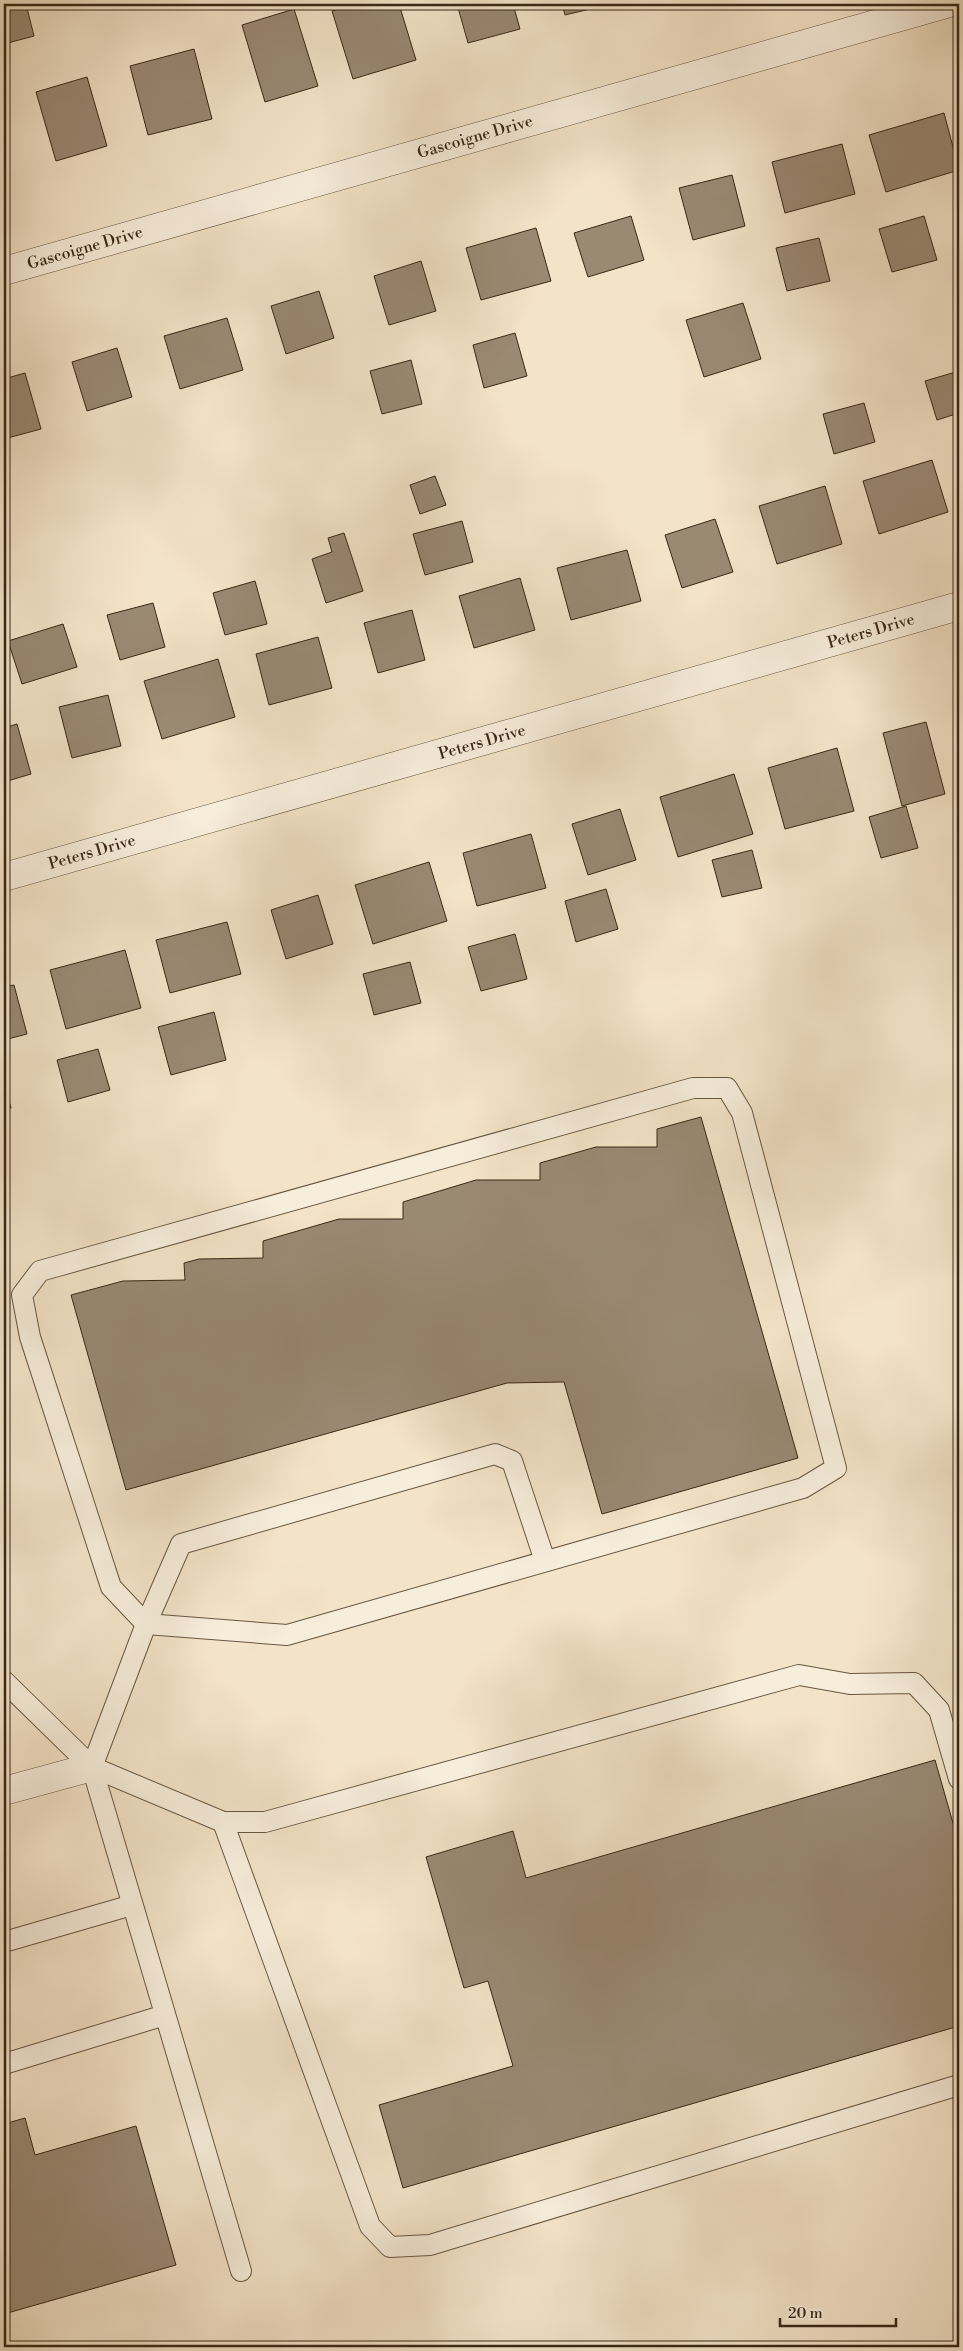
<svg xmlns="http://www.w3.org/2000/svg" width="963" height="2351" viewBox="0 0 963 2351" font-family="'Libre Bodoni',serif">
  <style>
    .building { fill: #9a8973; stroke: #392816 }
    .lines { fill: none; stroke-linecap: round; stroke-linejoin: round }
    .lane-casing { stroke: #685742; stroke-width: 22 }
    .street-casing { stroke: #685742; stroke-width: 29 }
    .lane { stroke: #f7eddb; stroke-width: 20 }
    .street { stroke: #f7eddb; stroke-width: 28 }
    .labels { text-anchor: middle; dominant-baseline: central; stroke-width: 4; stroke-linejoin: round; paint-order: stroke }
    .street-label { font-size: 16px; fill: #392816; stroke: #f7eddb }
  </style>
  <rect width="100%" height="100%" fill="#f3e3c8"/>
  <filter id="stains"><feTurbulence type="fractalNoise" baseFrequency=".004" numOctaves="4"/><feColorMatrix values="0 0 0 0 .2 0 0 0 0 .09 0 0 0 0 .02 0 0 0 .5 -.17"/></filter>
  <radialGradient id="worn" r=".72"><stop offset=".6" stop-color="#630" stop-opacity="0"/><stop offset="1" stop-color="#630" stop-opacity=".3"/></radialGradient>
  <g class="building">
    <path d="M4 4H26L34 36 4 44Z"/>
    <path d="M356 4H399L416 60 353 79 332 11Z"/>
    <path d="M457 4H513L520 29 468 43Z"/>
    <path d="M562 4H611L565 15Z"/>
    <path d="M294 9 318 86 265 102 242 25Z"/>
    <path d="M194 49 212 119 148 135 130 66Z"/>
    <path d="M87 77 107 146 56 161 36 92Z"/>
    <path d="M944 113 959 170 886 192 869 135Z"/>
    <path d="M842 144 855 194 785 213 772 162Z"/>
    <path d="M4 163 8 178 4 179Z"/>
    <path d="M732 175 745 226 693 240 679 188Z"/>
    <path d="M631 216 644 260 588 277 574 233Z"/>
    <path d="M924 216 937 260 892 272 879 229Z"/>
    <path d="M536 228 551 281 481 300 466 248Z"/>
    <path d="M819 238 830 281 787 291 776 248Z"/>
    <path d="M421 261 436 311 389 325 374 276Z"/>
    <path d="M319 291 334 338 286 354 271 306Z"/>
    <path d="M743 303 761 359 704 377 686 320Z"/>
    <path d="M227 318 243 370 180 389 164 336Z"/>
    <path d="M515 333 527 376 484 388 473 345Z"/>
    <path d="M117 348 132 397 87 411 72 362Z"/>
    <path d="M411 360 422 404 382 414 370 371Z"/>
    <path d="M959 371V413L937 420 925 381Z"/>
    <path d="M25 373 41 429 4 439V379Z"/>
    <path d="M864 403 875 442 834 454 823 414Z"/>
    <path d="M932 460 948 512 879 534 863 481Z"/>
    <path d="M435 476 446 505 420 514 410 485Z"/>
    <path d="M825 486 842 544 777 564 759 506Z"/>
    <path d="M715 519 733 572 682 588 665 535Z"/>
    <path d="M462 521 473 562 425 575 413 534Z"/>
    <path d="M344 533 363 591 326 603 312 559 332 552 328 538Z"/>
    <path d="M627 550 641 601 571 620 557 568Z"/>
    <path d="M520 578 535 630 474 648 459 596Z"/>
    <path d="M255 581 267 624 225 635 213 593Z"/>
    <path d="M153 603 165 647 120 660 107 615Z"/>
    <path d="M412 610 425 660 378 673 364 623Z"/>
    <path d="M63 624 77 667 22 684 8 641Z"/>
    <path d="M318 637 332 688 269 705 256 654Z"/>
    <path d="M218 659 235 717 162 739 144 681Z"/>
    <path d="M108 695 121 746 72 758 59 707Z"/>
    <path d="M926 722 945 794 902 806 883 733Z"/>
    <path d="M17 724 31 774 4 782V728Z"/>
    <path d="M837 748 854 811 785 829 768 768Z"/>
    <path d="M734 774 753 834 678 857 660 797Z"/>
    <path d="M906 806 918 848 881 858 869 817Z"/>
    <path d="M620 809 636 860 588 875 572 824Z"/>
    <path d="M531 834 546 888 477 906 463 853Z"/>
    <path d="M752 850 762 888 722 897 712 860Z"/>
    <path d="M429 862 447 921 373 944 355 885Z"/>
    <path d="M606 889 618 929 576 942 565 901Z"/>
    <path d="M318 895 333 944 286 959 271 910Z"/>
    <path d="M227 922 241 974 170 993 156 940Z"/>
    <path d="M515 934 527 979 481 991 468 947Z"/>
    <path d="M125 950 141 1008 66 1029 50 970Z"/>
    <path d="M410 962 421 1003 374 1015 363 974Z"/>
    <path d="M14 985 27 1034 4 1040V987Z"/>
    <path d="M214 1012 226 1060 171 1075 158 1027Z"/>
    <path d="M98 1049 110 1090 68 1102 57 1060Z"/>
    <path d="M4 1083 11 1108 4 1110Z"/>
    <path d="M701 1117 798 1458 602 1514 564 1382 507 1383 126 1490 71 1295 123 1281 185 1280 184 1263 199 1259 263 1258V1241L339 1219H403V1202L476 1180H540V1163L596 1147H657V1129Z"/>
    <path d="M935 1760 959 1844V2026L403 2188 379 2105 513 2066 488 1981 464 1988 426 1857 513 1831 526 1878Z"/>
    <path d="M25 2118 35 2155 136 2126 176 2265 4 2314V2124Z"/>
  </g>
  <g class="lines">
    <g class="lane-casing">
      <g id="lane">
        <path d="M693 1088H727L742 1113 836 1468 803 1488 287 1635 146 1624 111 1587 30 1337 22 1295 40 1271Z"/>
        <path d="M4 1681 92 1767 223 1822H265L799 1675 850 1684 914 1683 939 1710 959 1779"/>
        <path d="M223 1822 370 2226 390 2247 430 2245 959 2085"/>
        <path d="M4 1942 132 1905"/>
        <path d="M4 2064 165 2015"/>
        <path d="M241 2271 92 1767 146 1624 181 1544 495 1454 512 1461 545 1561"/>
      </g>
    </g>
    <g class="street-casing">
      <g id="street">
        <path d="M4 271 946 4"/>
        <path d="M4 877 959 606"/>
        <path d="M4 1791 92 1767"/>
      </g>
    </g>
    <use href="#lane" class="lane"/>
    <use href="#street" class="street"/>
  </g>
  <g class="labels">
    <g class="street-label">
      <text transform="translate(475 137) rotate(-16)">Gascoigne Drive</text>
      <text transform="translate(85 248) rotate(-16)">Gascoigne Drive</text>
      <text transform="translate(871 631) rotate(-16)">Peters Drive</text>
      <text transform="translate(482 742) rotate(-16)">Peters Drive</text>
      <text transform="translate(92 852) rotate(-16)">Peters Drive</text>
    </g>
  </g>
  <rect width="963" height="2351" fill="none" stroke="#f3e3c8" stroke-width="20"/>
  <rect x="5" y="5" width="953" height="2341" fill="none" stroke="#392816" stroke-width="2.5"/>
  <rect x="10" y="10" width="943" height="2331" fill="none" stroke="#392816"/>
  <path d="M780 2318v8h116v-8" fill="none" stroke="#392816" stroke-width="2.5"/>
  <text x="788" y="2318" font-size="15" fill="#392816" stroke="#f7eddb" stroke-width="4" paint-order="stroke">20 m</text>
  <rect width="100%" height="100%" filter="url(#stains)"/>
  <rect width="100%" height="100%" fill="url(#worn)"/>
</svg>
